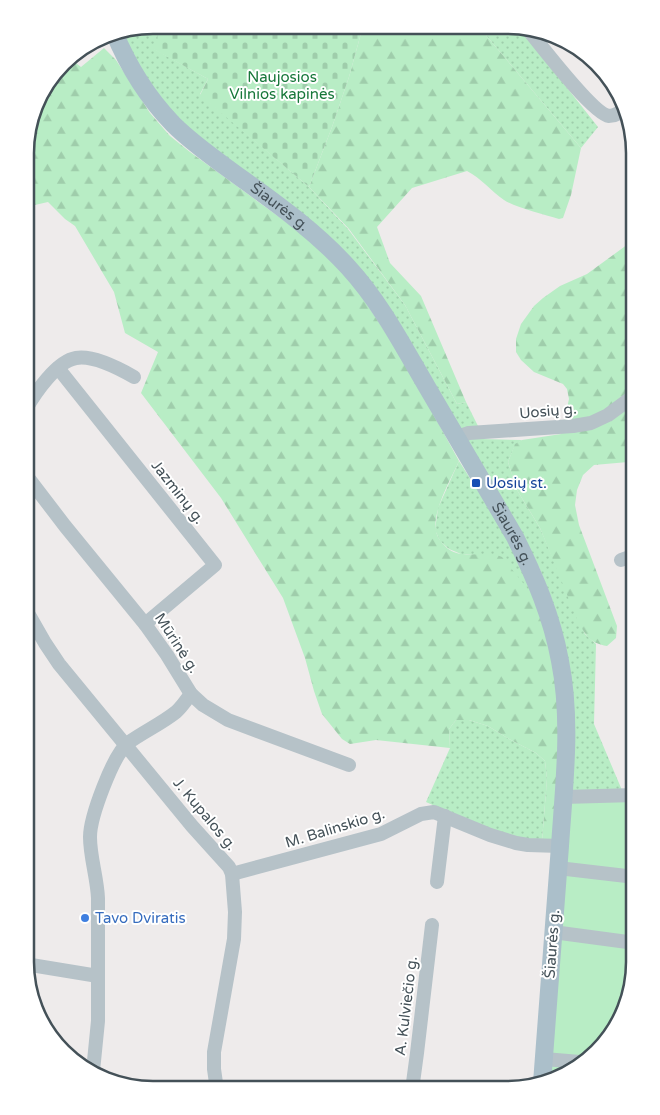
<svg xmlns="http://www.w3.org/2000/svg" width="660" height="1115" viewBox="0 0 660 1115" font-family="'Varela Round',sans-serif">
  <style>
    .grass { fill: url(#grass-dots) }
    .forest { fill: url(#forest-firs) }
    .cemetery { fill: url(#cemetery-stones) }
    .garden { fill: #b8edc5 }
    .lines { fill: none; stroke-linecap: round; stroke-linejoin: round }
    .minor { stroke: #b6c2c8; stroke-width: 14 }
    .major { stroke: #abbfca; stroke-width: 18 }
    .transit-dot { fill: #1a4fb4; stroke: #fff; stroke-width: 2 }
    .shop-dot { fill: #3f7fe0; stroke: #fff; stroke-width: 2 }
    .labels { text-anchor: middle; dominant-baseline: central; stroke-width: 4; stroke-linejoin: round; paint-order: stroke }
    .park-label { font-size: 15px; fill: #17773a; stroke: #fff }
    .street-label { font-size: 15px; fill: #445158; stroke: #fff }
    .transit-label { font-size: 15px; fill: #164399; stroke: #fff; text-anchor: start }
    .shop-label { font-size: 15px; fill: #366cbe; stroke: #fff; text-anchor: start }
    .rim { fill: none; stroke: #445158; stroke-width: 2.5 }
  </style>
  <defs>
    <pattern id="grass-dots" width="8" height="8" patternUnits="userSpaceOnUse" patternTransform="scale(1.25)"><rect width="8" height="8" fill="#b8edc5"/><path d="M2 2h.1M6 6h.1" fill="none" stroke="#9fcdab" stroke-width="1.8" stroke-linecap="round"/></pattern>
    <pattern id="forest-firs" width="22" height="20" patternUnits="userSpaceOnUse" patternTransform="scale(1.25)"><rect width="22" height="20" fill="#b8edc5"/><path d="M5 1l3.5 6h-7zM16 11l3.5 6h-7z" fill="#9fcdab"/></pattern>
    <pattern id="cemetery-stones" width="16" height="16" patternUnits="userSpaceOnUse" patternTransform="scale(1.25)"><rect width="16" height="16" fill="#b8edc5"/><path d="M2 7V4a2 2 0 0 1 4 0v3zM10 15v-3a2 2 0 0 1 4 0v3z" fill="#9fcdab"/></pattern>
  </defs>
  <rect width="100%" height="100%" fill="#eeebeb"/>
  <g class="grass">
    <path d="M152 25H161L154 49 208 79 200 94 309 187 348 229 405 305 457 404 466 402 478 426 482 439 522 440 515 445 508 462 517 490 540 528 585 634 596 644 594 724 627 802 569 801 564 643 552 600 539 567 396 322 191 133 149 86 120 31Z"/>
    <path d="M479 27H519L598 127 581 148Z"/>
    <path d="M459 461 505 533 536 599 476 555 461 554 449 549 440 541 435 530 438 508Z"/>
    <path d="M456 720H469L488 726 509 739 536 753 545 761 547 779 542 841 499 835 426 802 450 748 449 729Z"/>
  </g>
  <g class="forest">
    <path d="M363 26 479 27 581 148 571 195 563 218 559 219C543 214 516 208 504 200 491 191 481 178 467 171L412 188 377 227 390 263 421 296 466 402 457 404 405 305 349 229 309 187 332 127 349 77Z"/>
    <path d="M104 48 116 60 150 113 170 136 190 152 308 238 352 282 378 321 407 366 459 461C451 479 432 511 436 531 437 537 441 542 446 547 450 551 457 554 463 554 476 556 490 551 502 557L536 599 555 669 560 741 553 842 542 841 547 779 545 761 536 753 509 739 488 726 469 720H456L449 729 450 748 376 740 350 744 342 739 322 714 314 691 305 658 283 598 221 498 141 393 158 352 125 333 114 292 75 226 65 219 48 202 26 207V136L38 96 68 57 81 67Z"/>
    <path d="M635 239V459L628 462 594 465 583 475 577 490 575 505 579 525 617 626 616 638 607 646C591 643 588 638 579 624L540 528 517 490 508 462 515 444 522 440 561 434 569 399 567 389 563 384 534 372 521 360 516 352V339L521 324 534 306 543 298 560 286 587 274Z"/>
  </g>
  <path class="cemetery" d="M161 25 363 26 349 77 332 127 309 187 200 95 208 79 153 49Z"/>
  <path class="garden" d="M569 801 635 802V971L609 1040 556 1080 550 1082Z"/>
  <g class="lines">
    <g class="minor">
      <path d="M526 27C539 43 593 114 609 116 616 116 621 112 626 108"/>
      <path d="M58 368 215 565 145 624"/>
      <path d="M26 409C35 393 57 361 76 358 93 355 120 369 134 377"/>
      <path d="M457 437 469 433 573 426 591 423 608 415 627 401 635 394"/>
      <path d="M26 475 65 526 145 624 167 655 191 694 203 705 228 720 349 765"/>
      <path d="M621 560 635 555"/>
      <path d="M25 608 45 643 59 664 192 826 229 867 232 874 235 912 234 939 214 1052V1069L216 1083"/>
      <path d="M563 797 635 795"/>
      <path d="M558 868 635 877"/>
      <path d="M232 874 381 834 421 814 434 812 490 835 516 843 528 845 560 846"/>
      <path d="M437 882 445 816"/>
      <path d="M553 932 635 943"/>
      <path d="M25 964 98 976"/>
      <path d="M544 1059 580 1062"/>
      <path d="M93 1071 98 1021V898C97 877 90 857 90 837 90 817 113 755 128 743 143 732 161 724 176 712 182 707 186 700 191 694"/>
      <path d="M412 1090 417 1053 432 925"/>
    </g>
    <path class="major" id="s1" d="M114 32C128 66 148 98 173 124 194 145 218 161 241 178 279 205 317 233 348 267 381 303 403 346 427 387 456 437 486 487 515 537 535 577 552 617 560 661 572 721 564 785 560 846 554 925 548 1004 542 1083"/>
  </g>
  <rect class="transit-dot" x="471" y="478" width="10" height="10" rx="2.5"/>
  <circle class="shop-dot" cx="85" cy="918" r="5"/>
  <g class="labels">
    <g class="park-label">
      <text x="282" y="77">Naujosios<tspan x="282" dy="17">Vilnios kapinės</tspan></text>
    </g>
    <g class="street-label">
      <text stroke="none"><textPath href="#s1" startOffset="245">Šiaurės g.</textPath></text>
      <text transform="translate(548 411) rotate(-5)">Uosių g.</text>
      <text transform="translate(178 492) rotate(52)">Jazminų g.</text>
      <text stroke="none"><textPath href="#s1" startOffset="650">Šiaurės g.</textPath></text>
      <text transform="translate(177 643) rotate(57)">Mūrinė g.</text>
      <text transform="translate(205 814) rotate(50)">J. Kupalos g.</text>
      <text transform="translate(335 828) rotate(-17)">M. Balinskio g.</text>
      <text transform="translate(552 944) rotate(-86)">Šiaurės g.</text>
      <text transform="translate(406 1006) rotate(-83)">A. Kulviečio g.</text>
    </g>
    <g class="transit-label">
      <text x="486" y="483">Uosių st.</text>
    </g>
    <g class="shop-label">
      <text x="95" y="918">Tavo Dviratis</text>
    </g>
  </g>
  <path d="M0 0H660V1115H0ZM153 34H507A119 119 0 0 1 626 153V962A119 119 0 0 1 507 1081H153A119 119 0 0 1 34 962V153A119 119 0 0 1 153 34Z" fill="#fff" fill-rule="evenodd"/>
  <path class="rim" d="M153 34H507A119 119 0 0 1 626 153V962A119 119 0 0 1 507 1081H153A119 119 0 0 1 34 962V153A119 119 0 0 1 153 34Z"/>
</svg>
